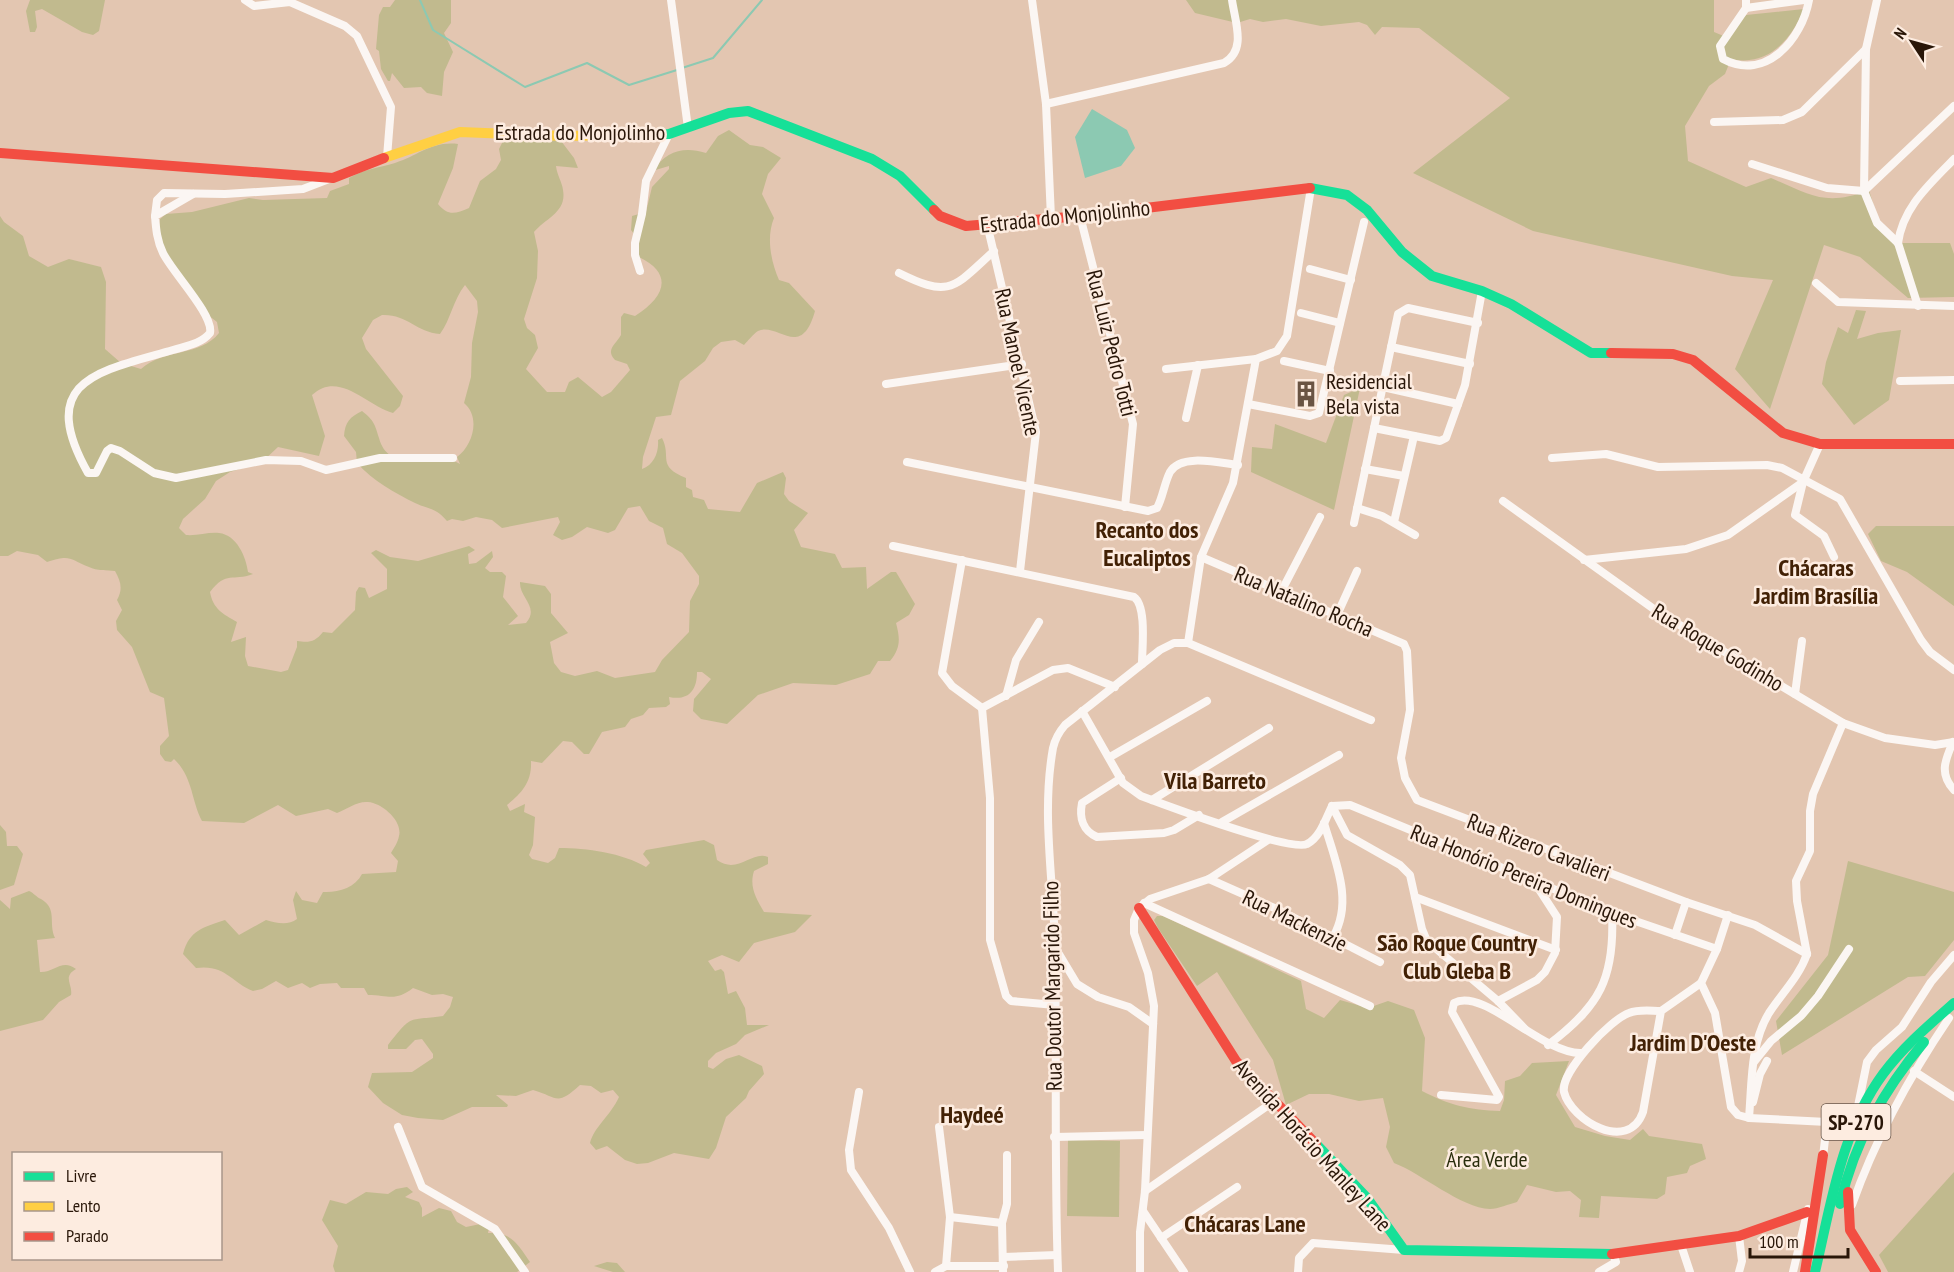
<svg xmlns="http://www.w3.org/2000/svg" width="1954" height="1272" viewBox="0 0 1954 1272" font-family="'PT Sans Narrow',sans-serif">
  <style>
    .green { fill: #c1ba8e; fill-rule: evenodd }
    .water { fill: #8cc9b2 }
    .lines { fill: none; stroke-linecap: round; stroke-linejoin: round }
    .stream { stroke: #8cc9b2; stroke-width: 2 }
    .street { stroke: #fbf6f3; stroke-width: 8 }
    .fast { stroke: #16e098; stroke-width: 10 }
    .slow { stroke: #ffcf43; stroke-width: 10 }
    .jam { stroke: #f24e42; stroke-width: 10 }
    .labels { text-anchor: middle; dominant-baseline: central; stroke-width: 5; stroke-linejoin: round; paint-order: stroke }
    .shield { fill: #fdece0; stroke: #695649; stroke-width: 1.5 }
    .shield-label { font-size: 21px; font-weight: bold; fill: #291608 }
    .street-label { font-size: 22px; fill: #291608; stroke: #fdece0 }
    .poi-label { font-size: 22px; fill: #291608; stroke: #fdece0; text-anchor: start }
    .park-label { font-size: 22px; fill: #2a2e0d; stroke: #fdece0 }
    .neighbourhood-label { font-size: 24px; font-weight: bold; fill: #422105; stroke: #fdece0 }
  </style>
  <rect width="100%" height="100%" fill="#e3c6b1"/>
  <g class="green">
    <path d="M30 0H105L99 31 93 35 82 32 42 9 35 11 37 27 35 32H30L26 11Z"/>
    <path d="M395 0H451V23L444 33 453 52 444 72 442 96 427 93 421 87 404 88 392 73 390 81H388L381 69 379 51 376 49 379 15 383 7H390Z"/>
    <path d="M1186 0H1714V32L1726 37 1746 15 1804 9C1791 40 1768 67 1731 59L1725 74 1709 86 1685 126 1688 161 1746 187 1771 178C1811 195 1825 207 1869 190L1879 223 1899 243H1950L1954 254V297L1908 298 1860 257 1824 245 1770 409 1735 369 1773 280 1732 276 1533 231 1413 173 1510 98 1419 28 1382 27 1375 35 1367 25 1359 22 1321 26 1286 19 1263 22 1250 19 1237 23 1195 13Z"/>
    <path d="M729 130 750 145 763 147 781 158 768 174 762 194 774 218C766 237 771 262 779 280L789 283 815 311C801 361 778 322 758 331 753 334 748 341 744 345L735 340 721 342 713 348 705 361 680 381 671 415 656 417 643 457 642 469C654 465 659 452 658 440L662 438C672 457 656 466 686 478V487L692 490 693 497 704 500 708 509 740 512 757 483 783 472 786 478 784 494 789 501 808 513 794 530 801 547 835 554 842 568 866 567 867 589 891 572H896L915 604 909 615 896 623C900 638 901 648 890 661H878L870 674 836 685 793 683 758 695 727 724 701 719 693 711 694 699 711 679 702 672H697C697 691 688 701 669 697L670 704 666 707 649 708 643 715 631 719 625 727 602 732 589 754H584L572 742 563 741 542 763 531 761C532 782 522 793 507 805L510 811 525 804 524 812 535 817 533 845 529 855 532 859 548 863 555 858 559 848C586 848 623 853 646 867L650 863 643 854 646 850 704 840 714 845 717 860C738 875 752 850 768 857V864L754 871C749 887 756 898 764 912L812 915 795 932 754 943 739 962 722 955 708 961 715 971 721 969 724 972 728 994 736 991 745 1008 747 1025H769L745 1035 736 1044 716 1053 708 1061V1067L713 1069 726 1059 739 1055 762 1066 764 1074 749 1091 746 1098 726 1117 716 1148 709 1159 674 1153 648 1163 637 1164 625 1160 607 1146 596 1150 590 1143C594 1127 611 1115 619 1097L613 1090 601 1093 591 1086 580 1085C556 1107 558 1097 533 1090L516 1096 496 1095 508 1105 507 1107H472L443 1120 418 1118 402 1115 383 1103 368 1087 372 1073 412 1072 433 1058V1054L422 1039 415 1040 406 1049H388V1045C413 1014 406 1021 443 1016L450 1007 453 997 443 994 432 995 413 988C395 1002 389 995 368 995L364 988H341L337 983 320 984 310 988 302 983 288 988 276 981 262 989 253 991C231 982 225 964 196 968L183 954C189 930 204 927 225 920L239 935 266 920C276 923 288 926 297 919L293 900 296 891 302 900 317 903 323 892C337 893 355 888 362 874L396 872 398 861 391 853C394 848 398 842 399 836 403 821 382 803 368 802 357 801 347 809 337 813L328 809 296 816 278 805 244 823 202 821C191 800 193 777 174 759L171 762 165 761 160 754V746L169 736 164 698 150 692 132 647 117 630 116 621 122 610 117 600C123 589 121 582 115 571 107 570 97 571 89 567 69 559 71 554 47 562L38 555 17 551 8 556H0V216L4 222 23 236 29 256 48 267 69 259 101 267 106 282 105 349 121 363 141 369C164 348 200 357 219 333L217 322 208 315C189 288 155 254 160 219L166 214 192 212 249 198 263 200 327 198 330 191 349 184V178C365 169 378 168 395 163 418 156 431 141 458 144L453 168 438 204C448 216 455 214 469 208L480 181 496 169 501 160 499 149 508 131 558 137 574 158 578 168 556 166C557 175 562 182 563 190 567 212 546 218 534 232L538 251 537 278 524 319 527 328 535 335 538 348 526 369 547 392H565L569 382 578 377 602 397 611 392 630 370 627 364 615 360C605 350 616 344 621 335V317L624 313 635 316C665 297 674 274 639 257L637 238 631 230 632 216 646 212 652 187 669 169V166L652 171C667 151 683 146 706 153L718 136ZM465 285 477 301 478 312 472 343 471 377 464 403C481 417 473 445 457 457L460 464 443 455C421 461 387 469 379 438 375 425 374 420 362 411 350 417 345 422 344 436L356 452 357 463C373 481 395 493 415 503 430 510 435 507 447 521L452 519 463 521 476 517 492 520 502 528 558 517 560 522 553 535 562 540 572 537 587 527 608 533 615 530 628 508 640 506 649 521 663 528 667 544 682 553 699 576V584L690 601 689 632 662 660 655 672 615 678 597 671 575 676 561 672 554 663 550 642 568 633 551 613V594L545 586 520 582C519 598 540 607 526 623L508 625 518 616 503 597 506 576 502 572H490L485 568 493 557 492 551 476 563 469 564 468 554 475 550 469 546 418 561 390 557 376 550 371 553 387 569V589L369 598 365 588 359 587 356 592 355 610 332 633 323 632C315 642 309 643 297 641V647L288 670 281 672 248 666 245 656 246 637 231 642 237 622C223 614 213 609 210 592 227 570 232 582 253 574L248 572C246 557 237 535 219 533 208 532 197 536 186 535L179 528 183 519 205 499 216 481 230 472 262 462 278 447 319 456 325 436 312 395C339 370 366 405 393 413L400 406 403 396 366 349 362 338 373 320 382 315C407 314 416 332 440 334 451 319 453 300 465 285Z"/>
    <path d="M1856 310 1866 311 1857 339 1878 333 1901 330 1889 400 1854 425 1822 384 1826 362 1838 327 1848 333Z"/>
    <path d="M1360 388 1334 510 1251 472 1252 447 1272 449 1275 424 1326 443 1344 395Z"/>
    <path d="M1876 526H1954V606L1907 572 1881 561 1868 534Z"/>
    <path d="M0 825 6 832 7 846H17L23 854 14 885 0 890Z"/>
    <path d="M1848 861 1954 892V940L1925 976 1908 977 1782 1055 1776 1021 1828 955Z"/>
    <path d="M29 891C34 893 36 897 41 899 58 909 48 923 55 938L37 940 40 972C54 973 62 958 76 969 62 977 73 984 71 995L59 1002 43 1020 0 1031V900L10 909 11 898Z"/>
    <path d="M1157 916H1163L1301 981 1306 1009 1324 1018 1340 1000 1368 1008 1388 1001 1414 1010 1425 1038 1422 1091C1449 1105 1470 1110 1500 1111L1504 1100 1505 1081 1520 1076 1532 1063 1569 1061 1556 1095 1575 1127 1605 1136 1630 1140 1643 1129 1649 1136 1702 1144 1706 1159 1690 1166 1687 1173 1667 1177 1665 1194 1657 1199 1601 1196 1599 1218 1579 1217 1581 1200 1570 1191 1556 1192 1527 1185 1517 1202C1509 1204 1498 1209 1490 1209 1461 1208 1421 1173 1394 1163L1386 1147 1390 1127 1383 1098 1359 1101 1329 1094H1309L1286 1105 1273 1060 1217 972 1197 986 1158 928 1154 920Z"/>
    <path d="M1068 1140 1120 1141 1119 1217 1067 1216Z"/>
    <path d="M1954 1172V1272H1888L1879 1255Z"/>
    <path d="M407 1187 413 1192 405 1197 419 1202 422 1208V1217L439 1208 451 1211 457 1222 466 1227 490 1222 488 1233C511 1232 517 1243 530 1262L517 1272H335L333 1266 338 1246 322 1220 330 1200 346 1204 366 1192 388 1194 396 1189Z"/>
    <path d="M607 1262 617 1263 625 1272H613L594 1266Z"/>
  </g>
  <path class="water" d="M1092 109 1127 130 1135 148 1121 166 1085 178 1075 137Z"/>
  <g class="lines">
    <g class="stream">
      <path d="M420 0 433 30 525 87 587 63 629 85 677 70"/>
      <path d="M682 68 713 58 762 0"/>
    </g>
    <g class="street">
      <path d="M245 0 254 6 290 2 345 26 357 36 391 107 387 157"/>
      <path d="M671 0 688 128"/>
      <path d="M1032 0 1046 104 1051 218"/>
      <path d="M1746 0V8L1804 0"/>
      <path d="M1746 8 1720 46 1723 59C1766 82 1802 39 1809 0"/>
      <path d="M1866 49 1864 191 1877 223 1898 243 1918 306"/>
      <path d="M1046 104 1224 63C1247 50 1235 22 1232 0"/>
      <path d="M1714 122 1783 120 1802 112 1866 49 1877 0"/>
      <path d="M1752 164 1827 188 1864 191 1954 106"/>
      <path d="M1311 188 1287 336 1277 351 1256 359 1233 483 1201 557 1188 643 1371 720"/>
      <path d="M193 194 155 216C156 229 157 241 163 253 172 272 214 315 210 333 201 344 186 346 173 350 100 371 35 379 88 473H96L107 451 111 448 120 451 154 473 176 478 266 460 301 461 326 470 380 458H453"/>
      <path d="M155 216 157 200 164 193 225 194 303 189 329 179"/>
      <path d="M1080 216 1133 424 1125 507"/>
      <path d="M987 224 1036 432 1020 571"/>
      <path d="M1898 243C1903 207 1929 185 1954 159"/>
      <path d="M1310 269 1351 280"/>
      <path d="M640 271 635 255V243L642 214 646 181 669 134"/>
      <path d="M899 273C951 299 954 287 994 251"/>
      <path d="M1816 283 1838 302 1954 306"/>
      <path d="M1301 313 1340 323"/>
      <path d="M1391 347 1470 364"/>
      <path d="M1284 361 1330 371"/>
      <path d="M1166 369 1256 359"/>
      <path d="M1900 381 1954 380"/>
      <path d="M886 384 1022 364"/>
      <path d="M1383 387 1458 404"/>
      <path d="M1248 404 1310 416 1319 413 1364 222"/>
      <path d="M1186 418 1198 365"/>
      <path d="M1374 428 1440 441 1446 438 1465 385 1482 291"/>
      <path d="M1552 458 1606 454 1658 467 1767 465 1782 468 1840 499 1921 640 1930 652 1954 670"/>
      <path d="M907 462 1148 511 1157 508C1163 497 1164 484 1170 472 1181 453 1220 463 1238 465"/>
      <path d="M1365 469 1404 476"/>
      <path d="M1803 482 1795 515 1824 536 1834 557"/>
      <path d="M1503 501 1658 612 1843 723 1885 738 1935 745 1954 742"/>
      <path d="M1357 508 1382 516 1415 535"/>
      <path d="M1394 522 1414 436"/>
      <path d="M1354 523 1398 314 1408 308 1478 323"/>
      <path d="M893 546 1134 597C1147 606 1142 649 1142 664"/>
      <path d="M1201 557 1404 644 1407 651 1410 710 1401 758 1405 778 1417 800 1686 902 1755 925 1807 954"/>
      <path d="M962 560 942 673 952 686 982 708"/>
      <path d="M1584 560 1686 549 1728 535 1803 482 1820 444"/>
      <path d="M1281 592 1320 517"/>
      <path d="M1337 615 1357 571"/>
      <path d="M1795 694 1802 641"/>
      <path d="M1006 696 1016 660 1039 622"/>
      <path d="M982 708 990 798V940L1006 996 1011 1001 1055 1005"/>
      <path d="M982 708 1053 670 1068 668 1115 687"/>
      <path d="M1082 711 1123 783 1141 796C1165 805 1291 852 1307 844 1320 838 1326 818 1332 806L1347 835 1400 865 1410 875 1422 929 1427 941 1498 1001 1525 1029"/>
      <path d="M1953 742C1945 760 1939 774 1954 790"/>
      <path d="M1110 757 1207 701"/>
      <path d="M1121 778 1082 803C1079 818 1083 831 1097 837L1164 833 1174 830 1199 815"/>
      <path d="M1152 800 1269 728"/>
      <path d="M1332 806 1350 805 1612 913 1717 949"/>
      <path d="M1222 822 1339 755"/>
      <path d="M1324 823C1335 861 1354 901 1333 937"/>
      <path d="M1209 879 1279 910 1380 962"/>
      <path d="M1415 897 1556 950"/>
      <path d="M1144 903 1370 1006"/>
      <path d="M1728 915 1717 949 1701 983 1715 1013 1731 1107 1738 1115 1749 1118 1827 1122 1823 1157"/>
      <path d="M1675 935 1686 902"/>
      <path d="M1056 949 1077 984 1098 997 1129 1007 1153 1024"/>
      <path d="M1807 954 1797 901 1796 881 1810 851V811L1813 794 1843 723"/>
      <path d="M1498 1001 1537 980 1545 972 1555 953 1557 917 1535 883"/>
      <path d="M1661 1011C1651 1011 1639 1009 1629 1013 1611 1019 1560 1072 1564 1092 1571 1120 1628 1154 1643 1112L1661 1011 1701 983"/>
      <path d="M1548 1045C1600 1006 1615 978 1612 913"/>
      <path d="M1754 1062 1771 1041 1801 1016 1818 996 1849 949"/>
      <path d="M1914 1071 1954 1097"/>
      <path d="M859 1092 849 1150 851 1170 889 1228 910 1272"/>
      <path d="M1441 1095 1497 1100 1499 1097 1452 1012 1454 1003C1484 987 1542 1054 1581 1053"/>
      <path d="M1753 1102 1760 1074 1767 1061"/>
      <path d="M1857 1111 1867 1062 1876 1050 1902 1027 1931 982 1954 955"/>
      <path d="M1749 1118C1752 1083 1750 1044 1769 1013 1782 993 1799 977 1807 954"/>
      <path d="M398 1127 422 1187 495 1229 525 1272"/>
      <path d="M939 1127 950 1217 946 1266"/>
      <path d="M1054 1137 1147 1135"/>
      <path d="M1145 1191 1273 1102"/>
      <path d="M1852 1205C1876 1137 1909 1077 1949 1018"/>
      <path d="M1143 1211 1184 1272"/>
      <path d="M950 1217 1002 1223"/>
      <path d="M1739 1236 1742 1261 1739 1272"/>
      <path d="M1161 1238 1237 1187"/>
      <path d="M1681 1245 1690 1272"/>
      <path d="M1003 1257 1057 1255"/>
      <path d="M935 1272 946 1266H1004"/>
      <path d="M1003 1272 1002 1223 1007 1204V1155"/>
      <path d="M1058 1272C1054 1164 1057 1056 1055 949 1054 882 1041 815 1053 748 1055 739 1059 732 1065 725L1160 650 1174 643H1188"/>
      <path d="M1140 1272V1232L1145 1191 1154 1006 1148 973 1134 933V920L1139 908 1150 899 1209 879 1268 840"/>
      <path d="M1298 1272 1299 1258 1313 1243 1404 1250"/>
      <path d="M1599 1272 1616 1262 1613 1254"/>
      <path d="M1793 1272 1808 1209"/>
    </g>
    <g class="fast">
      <path d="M628 135 669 134 729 113 748 111 872 159 900 176 934 210"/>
      <path d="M1310 188 1347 195 1367 210 1402 252 1432 276 1482 291 1511 304 1591 353H1611"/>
      <path d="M1316 1144 1367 1198 1404 1250 1612 1254"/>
      <path d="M1840 1204C1855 1141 1883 1091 1924 1042"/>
      <path d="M1815 1272C1831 1205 1841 1131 1883 1074 1903 1047 1929 1025 1954 1003"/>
    </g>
    <g class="slow">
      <path d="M384 158 460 132 564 136 628 135"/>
      <path d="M1827 1122 1845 1119 1862 1109"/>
    </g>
    <g class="jam">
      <path d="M0 153 333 178 384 158"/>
      <path d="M934 210 940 216 966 226 1080 216 1310 188"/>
      <path d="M1611 353 1673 354 1693 360 1783 433 1820 444H1954"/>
      <path d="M1139 908 1236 1061 1316 1144"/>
      <path d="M1848 1192 1850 1230 1876 1272"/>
      <path d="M1612 1254 1739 1236 1807 1212"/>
      <path d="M1805 1272 1823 1155"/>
    </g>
  </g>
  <defs>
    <g id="building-bare" transform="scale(2.07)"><path d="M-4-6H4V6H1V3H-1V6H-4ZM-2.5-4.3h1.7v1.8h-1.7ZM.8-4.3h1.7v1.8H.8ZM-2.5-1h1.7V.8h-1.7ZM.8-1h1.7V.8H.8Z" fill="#6a5443" stroke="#fdece0" stroke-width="2.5" paint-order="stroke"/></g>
  </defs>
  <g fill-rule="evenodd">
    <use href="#building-bare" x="1306" y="394"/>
  </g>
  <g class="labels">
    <rect class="shield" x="1821.5" y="1104" width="69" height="36" rx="4.5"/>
    <g class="shield-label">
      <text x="1856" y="1122">SP-270</text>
    </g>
    <g class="street-label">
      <text x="580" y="132">Estrada do Monjolinho</text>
      <text transform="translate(1065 216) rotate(-6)">Estrada do Monjolinho</text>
      <text transform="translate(1112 343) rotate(76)">Rua Luiz Pedro Totti</text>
      <text transform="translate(1018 362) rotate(78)">Rua Manoel Vicente</text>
      <text transform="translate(1304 601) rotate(23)">Rua Natalino Rocha</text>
      <text transform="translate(1718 647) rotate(31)">Rua Roque Godinho</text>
      <text transform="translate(1539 847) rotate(21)">Rua Rizero Cavalieri</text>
      <text transform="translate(1524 876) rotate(22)">Rua Honório Pereira Domingues</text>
      <text transform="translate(1295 920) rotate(26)">Rua Mackenzie</text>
      <text transform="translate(1052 986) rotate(-91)">Rua Doutor Margarido Filho</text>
      <text transform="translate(1313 1145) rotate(48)">Avenida Horácio Manley Lane</text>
    </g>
    <g class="poi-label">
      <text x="1326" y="381">Residencial<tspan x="1326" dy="25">Bela vista</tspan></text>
    </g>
    <g class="park-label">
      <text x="1487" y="1159">Área Verde</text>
    </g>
    <g class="neighbourhood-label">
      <text x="1147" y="529">Recanto dos<tspan x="1147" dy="28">Eucaliptos</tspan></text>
      <text x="1816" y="567">Chácaras<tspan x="1816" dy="28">Jardim Brasília</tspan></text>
      <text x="1215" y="780">Vila Barreto</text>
      <text x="1457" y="942">São Roque Country<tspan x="1457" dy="28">Club Gleba B</tspan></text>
      <text x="1693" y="1042">Jardim D'Oeste</text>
      <text x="972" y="1114">Haydeé</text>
      <text x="1245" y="1223">Chácaras Lane</text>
    </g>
  </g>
  <rect x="12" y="1152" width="210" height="108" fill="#fdece0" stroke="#a8968a" stroke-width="1.5"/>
  <rect x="24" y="1172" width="30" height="9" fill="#16e098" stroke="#a8968a" stroke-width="1.5"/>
  <text x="66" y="1182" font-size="18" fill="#291608">Livre</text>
  <rect x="24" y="1202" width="30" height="9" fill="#ffcf43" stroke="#a8968a" stroke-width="1.5"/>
  <text x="66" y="1212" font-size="18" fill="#291608">Lento</text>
  <rect x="24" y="1232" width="30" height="9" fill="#f24e42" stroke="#a8968a" stroke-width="1.5"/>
  <text x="66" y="1242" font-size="18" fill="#291608">Parado</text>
  <g transform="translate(1912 42) rotate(306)" stroke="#fdece0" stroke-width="4.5" paint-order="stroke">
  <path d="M0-4.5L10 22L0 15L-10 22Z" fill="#291608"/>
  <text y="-9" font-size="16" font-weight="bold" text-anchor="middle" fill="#291608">N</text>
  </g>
  <path d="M1750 1248v9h98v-9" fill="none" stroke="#291608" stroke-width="3"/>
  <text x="1759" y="1248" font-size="18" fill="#291608" stroke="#fdece0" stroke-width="4.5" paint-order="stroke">100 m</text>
</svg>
